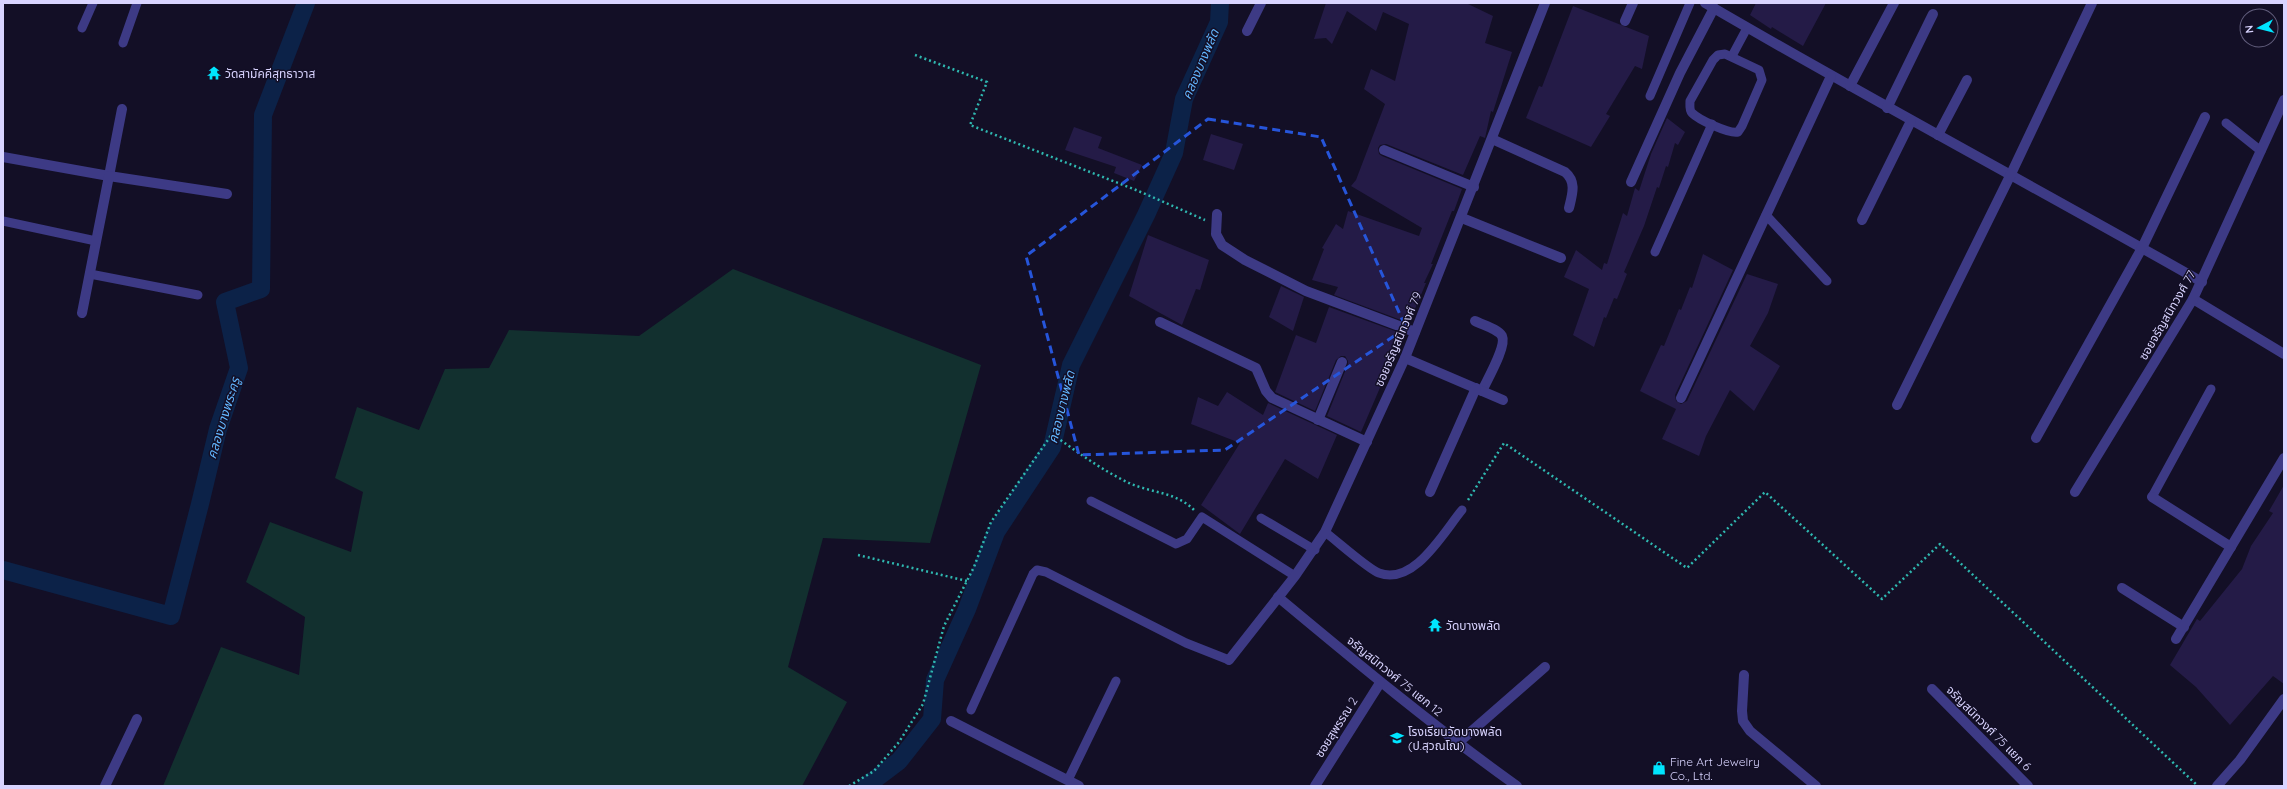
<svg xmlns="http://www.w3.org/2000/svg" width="2287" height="789" viewBox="0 0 2287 789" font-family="Quicksand,'Noto Sans Thai',sans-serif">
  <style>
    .green { fill: #12302f }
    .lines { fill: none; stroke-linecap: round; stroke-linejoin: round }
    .canal { stroke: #0c2248; stroke-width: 18 }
    .building { fill: #241b47 }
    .path { stroke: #2fb8b0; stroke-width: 2.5; stroke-dasharray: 2 3; stroke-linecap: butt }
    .service { stroke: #3d3a85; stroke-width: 9 }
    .minor { stroke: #3d3a85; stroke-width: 10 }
    .tertiary { stroke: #3d3a85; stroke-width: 10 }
    .marked { fill: none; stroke: #2655da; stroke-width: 3; stroke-dasharray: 8 5; stroke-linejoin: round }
    .labels { text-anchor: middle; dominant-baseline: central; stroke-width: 3; stroke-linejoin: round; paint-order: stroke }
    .poi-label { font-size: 12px; fill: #d9d4ff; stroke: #130f26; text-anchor: start }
    .street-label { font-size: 12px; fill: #d9d4ff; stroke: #130f26 }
    .water-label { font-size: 13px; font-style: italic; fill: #62b6ff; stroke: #130f26 }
  </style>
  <rect width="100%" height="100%" fill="#130f26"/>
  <path class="green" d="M733 269 981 365 930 543 823 538 788 667 847 702 802 786H163L221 647 299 675 305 617 246 582 270 522 351 552 363 492 335 478 357 407 419 430 445 369 489 368 509 330 639 336Z"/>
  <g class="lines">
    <g class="canal">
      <path d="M3 570 171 616 200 504 218 429 239 368 225 302 261 289 263 115 306 3"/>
      <path d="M866 786 899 761 932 719 935 680 967 609 996 532 1052 447 1071 365 1146 215 1174 153 1184 99 1219 22 1220 3"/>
    </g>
  </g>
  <g class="building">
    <path d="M1326 3H1466L1493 16 1485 43 1512 52 1493 112 1491 111 1485 138 1480 136 1463 175 1386 144 1380 145 1378 148 1379 154 1382 156 1462 189 1454 211H1452L1431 264H1433L1424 283H1426L1409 323 1334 295 1338 287 1312 280 1324 249 1322 248 1336 224 1343 229 1348 211 1419 236 1422 228 1351 186 1356 180 1385 104 1364 89 1371 69 1395 81 1409 24 1383 12 1376 31 1347 11 1332 44 1326 38 1314 39Z"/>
    <path d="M1756 3H1826L1803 46 1772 27 1771 29 1750 15Z"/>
    <path d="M1573 6 1649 36 1642 69 1635 66 1606 114 1610 116 1591 147 1526 118 1539 86 1542 87Z"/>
    <path d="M1667 118 1685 132 1678 145 1675 143 1668 167 1666 166 1659 188 1657 187 1644 226 1624 272 1627 274 1617 299 1614 298 1606 318 1604 317 1594 347 1573 335 1589 289 1564 277 1576 250 1602 270 1604 263 1607 264 1623 213 1627 216 1635 188 1639 191 1651 154Z"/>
    <path d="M1074 127 1102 137 1098 148 1142 165 1134 181 1114 173 1116 167 1065 150Z"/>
    <path d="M1211 134 1243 144 1234 170 1203 160Z"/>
    <path d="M1148 235 1209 260 1200 290 1196 289 1182 325 1129 296Z"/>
    <path d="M1703 254 1733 270 1675 395 1676 401 1681 404 1687 401 1747 274 1778 284 1768 313 1750 346 1780 366 1754 411 1730 390 1706 436 1699 456 1662 439 1676 409 1640 391 1661 345 1664 346 1679 309 1681 310 1690 287 1692 288Z"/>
    <path d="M1281 286 1304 297 1293 331 1269 317Z"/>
    <path d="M1329 307 1403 334 1361 432 1327 416 1348 364V361L1345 356H1341L1336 360 1315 411 1275 392 1296 335 1316 343Z"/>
    <path d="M1227 392 1263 415 1268 403 1337 435 1318 479 1285 459 1240 534 1201 505 1240 443 1191 424 1198 397 1218 406Z"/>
    <path d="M2284 485V684L2273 676 2230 725 2196 687 2170 665 2197 619 2200 621 2242 569 2251 546 2273 513 2269 511Z"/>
  </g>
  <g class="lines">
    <g class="path">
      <path d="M915 55 987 82 970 125 1136 190 1205 220"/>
      <path d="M1468 500 1504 443 1687 568 1765 492 1882 599 1940 544 2198 786"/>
      <path d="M858 555 967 581"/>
      <path d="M849 786 874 771 899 742 923 704 944 626 974 567 991 522 1052 434C1076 451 1100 469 1127 482 1149 493 1175 491 1194 510"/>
    </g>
    <g class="service">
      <path d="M82 28 93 3"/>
      <path d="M123 43 137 3"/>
      <path d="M1725 54 1759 70 1762 80 1742 126 1738 132C1729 134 1699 120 1692 113 1689 110 1690 105 1690 101L1713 60 1718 55Z"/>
      <path d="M1732 56 1747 28"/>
      <path d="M1650 96 1690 3"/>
      <path d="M2226 123 2261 151"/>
      <path d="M1766 215 1827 281"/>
      <path d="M3 221 96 241"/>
      <path d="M1655 252 1712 124"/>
      <path d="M90 274 198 295"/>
      <path d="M2152 497 2211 389"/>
      <path d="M1091 501 1176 544 1187 539 1202 517 1295 576"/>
      <path d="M1261 518 1315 550"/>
      <path d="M1325 532C1337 541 1368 569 1379 573 1414 586 1443 533 1462 510"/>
      <path d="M971 710 1033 574 1037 570 1046 572 1186 643 1229 660"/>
      <path d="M1068 780 1116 681"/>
    </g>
    <g class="minor">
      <path d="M1705 3C1869 99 2037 188 2202 282"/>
      <path d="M1625 21 1633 3"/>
      <path d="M1247 31 1261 3"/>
      <path d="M1850 86 1894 3"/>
      <path d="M1887 108 1933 14"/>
      <path d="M1938 135 1967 80"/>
      <path d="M1492 139 1565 172C1577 182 1572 195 1569 208"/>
      <path d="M1384 150 1474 187"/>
      <path d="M3 157 109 176 122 109"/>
      <path d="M1631 182 1680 73 1714 8"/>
      <path d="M1217 214 1216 234 1222 245 1245 260 1306 291 1415 332"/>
      <path d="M1462 218 1561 258"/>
      <path d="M1862 220 1911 121"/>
      <path d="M2193 299 2284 354"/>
      <path d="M82 313 109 176 227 194"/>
      <path d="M1475 321C1483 325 1498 329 1502 336 1507 346 1487 380 1482 391"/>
      <path d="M1160 322 1256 368 1266 391 1272 398 1367 442"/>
      <path d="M1405 358 1503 400"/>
      <path d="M1681 398 1831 76"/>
      <path d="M1897 405 2011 174 2092 3"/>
      <path d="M1318 420 1342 362"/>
      <path d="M2036 438 2142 248 2205 117"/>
      <path d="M1430 492 1476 388"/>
      <path d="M2075 492 2193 299 2284 100"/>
      <path d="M2152 497 2231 547"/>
      <path d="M2122 588 2184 627"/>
      <path d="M1278 597C1356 662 1434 727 1517 786"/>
      <path d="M2176 639 2284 458"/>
      <path d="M1229 660 1295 576 1325 532 1405 358 1545 3"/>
      <path d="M1744 675 1742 711 1743 721 1750 731 1816 786"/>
      <path d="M1932 689 2028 786"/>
      <path d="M951 721 1079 786"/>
      <path d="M1458 743 1545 667"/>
      <path d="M105 786 137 719"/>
      <path d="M1315 786 1380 683"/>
    </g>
    <path class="tertiary" d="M2217 786 2240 760 2284 699"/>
  </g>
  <path class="marked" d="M1208 119 1321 137 1406 328 1225 450 1079 455 1026 256Z"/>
  <defs>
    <g id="temple-bare" transform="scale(1.08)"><path d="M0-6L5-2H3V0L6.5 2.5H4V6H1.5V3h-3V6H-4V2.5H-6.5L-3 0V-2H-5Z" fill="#00e5ff" stroke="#130f26" stroke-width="2.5" paint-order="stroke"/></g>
    <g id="school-bare" transform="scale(1.08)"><path d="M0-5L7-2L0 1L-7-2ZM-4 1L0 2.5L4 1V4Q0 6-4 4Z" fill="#00e5ff" stroke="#130f26" stroke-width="2.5" paint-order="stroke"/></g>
    <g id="shop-bare" transform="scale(1.08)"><path d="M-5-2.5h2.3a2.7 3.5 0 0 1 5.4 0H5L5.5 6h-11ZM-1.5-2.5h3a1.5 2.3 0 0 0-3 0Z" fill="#00e5ff" stroke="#130f26" stroke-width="2.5" paint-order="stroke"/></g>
  </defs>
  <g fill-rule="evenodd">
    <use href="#temple-bare" x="214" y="73"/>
    <use href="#temple-bare" x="1435" y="625"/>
    <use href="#school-bare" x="1397" y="738"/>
    <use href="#shop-bare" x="1659" y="768"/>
  </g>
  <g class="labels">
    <g class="poi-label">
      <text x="225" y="73">วัดสามัคคีสุทธาวาส</text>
      <text x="1446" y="625">วัดบางพลัด</text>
      <text x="1408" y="731">โรงเรียนวัดบางพลัด<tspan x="1408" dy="14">(ป.สุวณโณ)</tspan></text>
      <text x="1670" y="761">Fine Art Jewelry<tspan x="1670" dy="14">Co., Ltd.</tspan></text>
    </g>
    <g class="street-label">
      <text transform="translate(2167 315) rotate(-60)">ซอยจรัญสนิทวงศ์ 77</text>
      <text transform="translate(1398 339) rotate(-67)">ซอยจรัญสนิทวงศ์ 79</text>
      <text transform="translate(1395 676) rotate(39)">จรัญสนิทวงศ์ 75 แยก 12</text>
      <text transform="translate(1336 727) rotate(-58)">ซอยสุพรรณ 2</text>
      <text transform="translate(1989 728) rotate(45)">จรัญสนิทวงศ์ 75 แยก 6</text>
    </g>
    <g class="water-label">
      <text transform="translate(1200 64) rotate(-67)">คลองบางพลัด</text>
      <text transform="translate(1061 407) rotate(-76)">คลองบางพลัด</text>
      <text transform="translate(223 418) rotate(-73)">คลองบางพระครู</text>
    </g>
  </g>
  <rect width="2287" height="789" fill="none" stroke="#d9d4ff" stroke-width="8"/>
  <g transform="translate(2259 28) rotate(263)"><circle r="19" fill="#130f26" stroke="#625e7d"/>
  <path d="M0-3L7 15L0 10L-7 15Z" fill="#00e5ff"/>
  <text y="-6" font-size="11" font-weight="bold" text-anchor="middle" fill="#d9d4ff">N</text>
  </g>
</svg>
